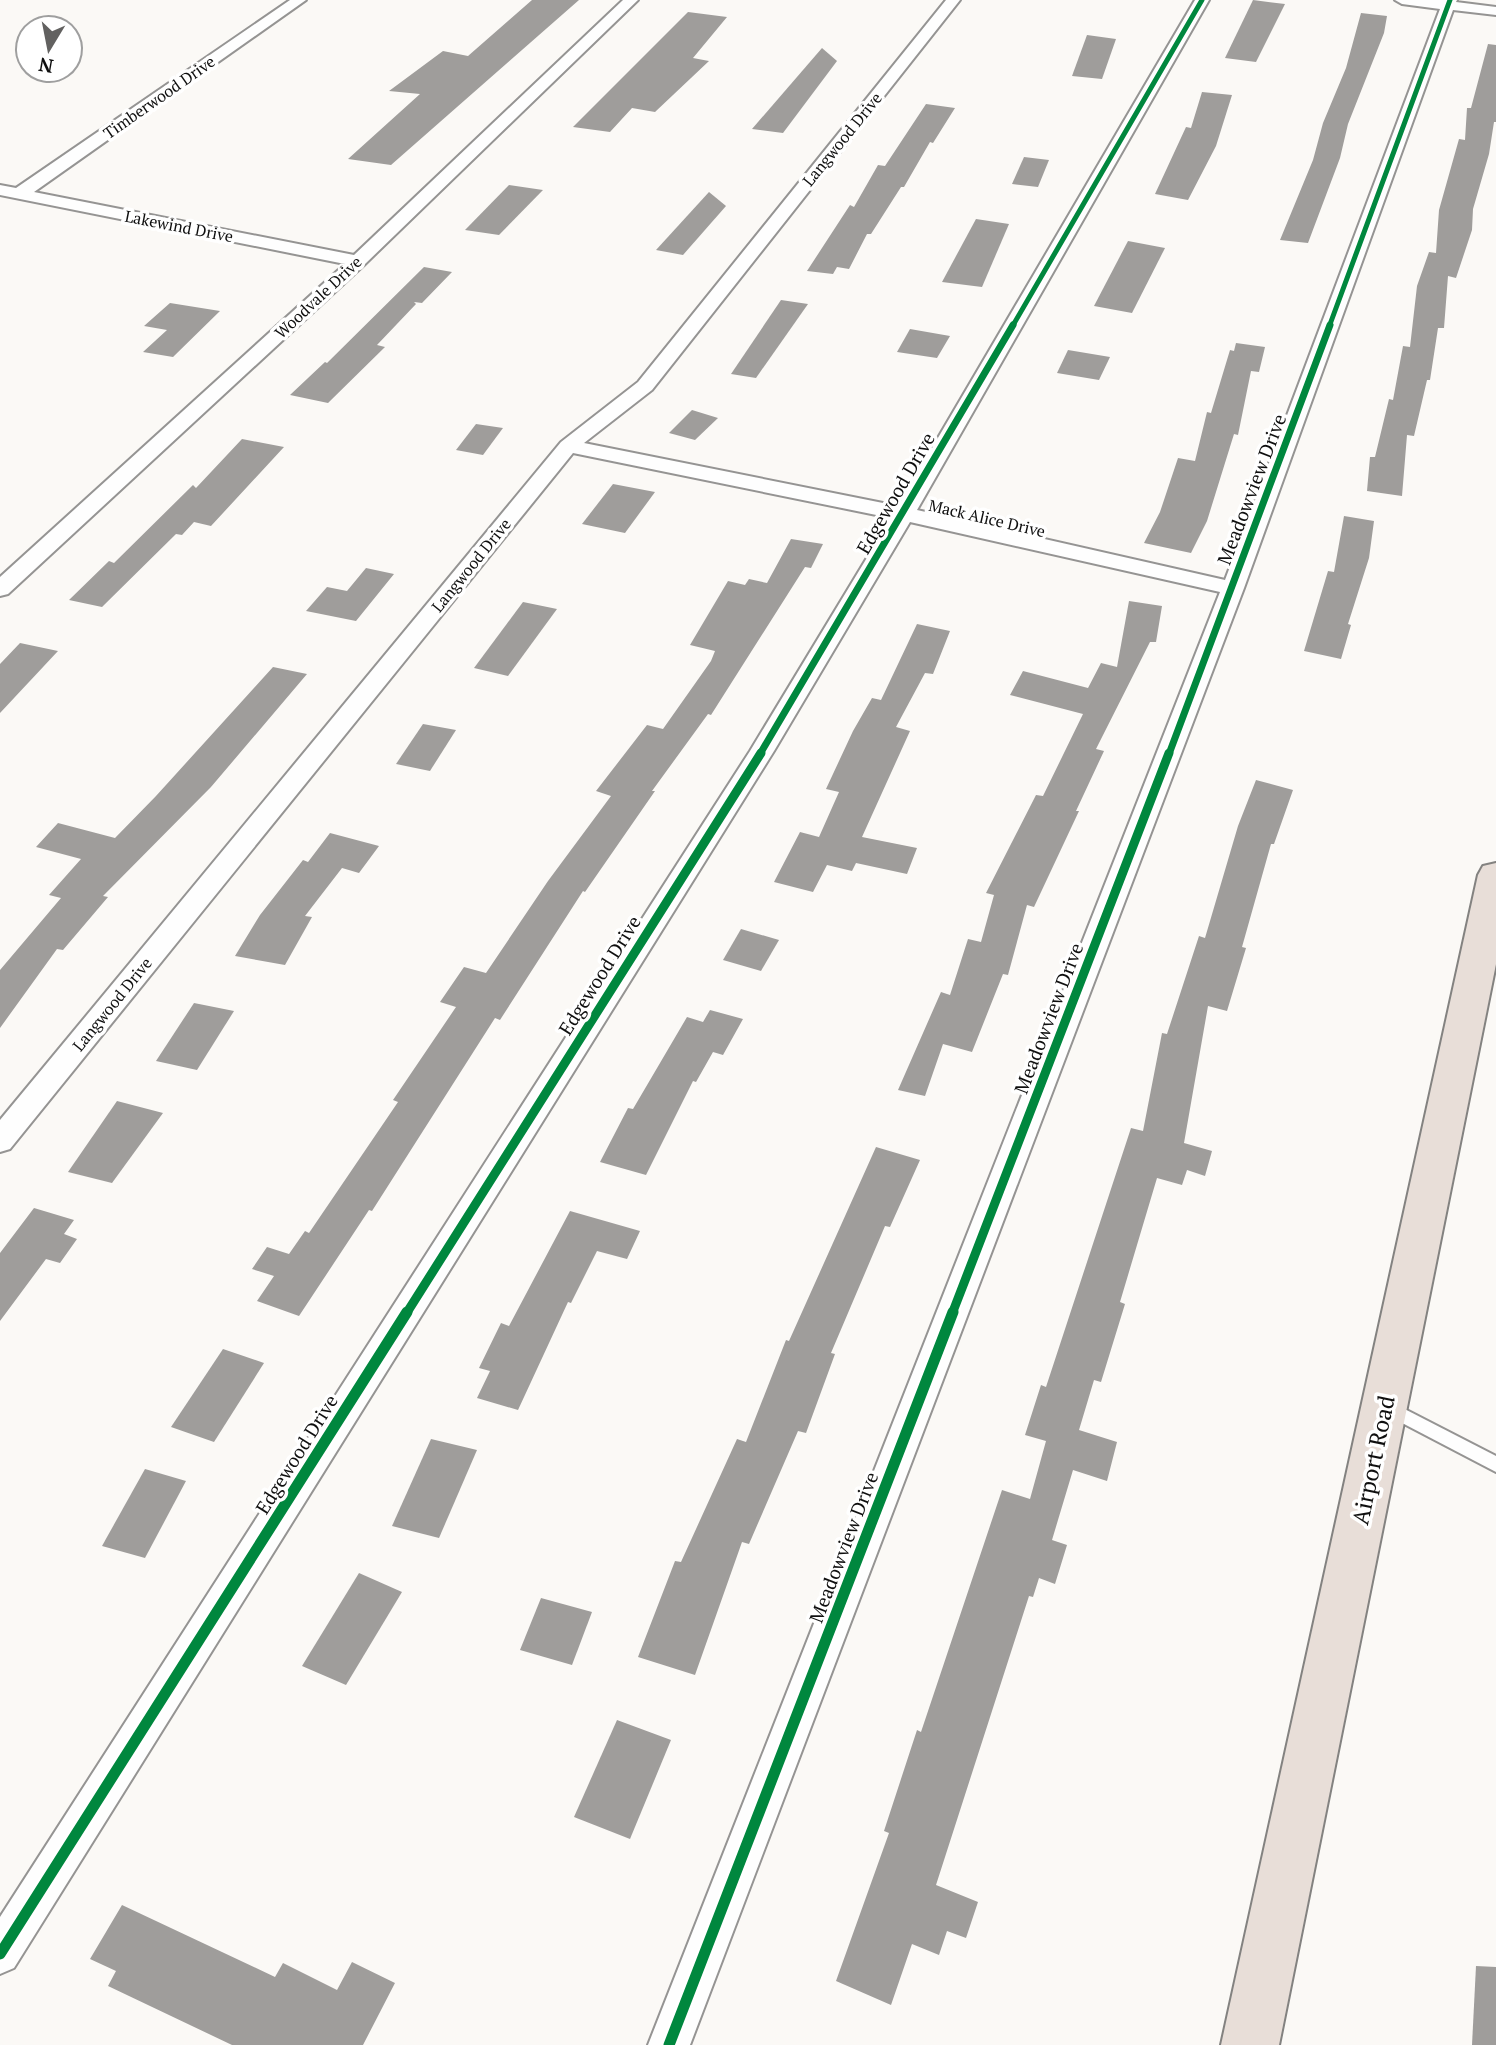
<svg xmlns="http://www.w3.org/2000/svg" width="1496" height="2045" viewBox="0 0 1496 2045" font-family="'PT Serif',serif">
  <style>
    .building { fill: #9f9d9b }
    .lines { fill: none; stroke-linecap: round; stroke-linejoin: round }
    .lane-casing { stroke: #959493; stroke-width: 4 }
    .street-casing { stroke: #959493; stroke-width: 4 }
    .highway-casing { stroke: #838280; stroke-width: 4 }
    .lane { fill: #fefefe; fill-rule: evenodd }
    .street { fill: #fefefe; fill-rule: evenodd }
    .highway { fill: #e8ded8; fill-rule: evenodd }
    .cycleway-far3-casing { stroke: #fff; stroke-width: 8 }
    .cycleway-far2-casing { stroke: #fff; stroke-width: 10 }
    .cycleway-far1-casing { stroke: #fff; stroke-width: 13 }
    .cycleway-casing { stroke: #fff; stroke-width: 16 }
    .cycleway-far3 { stroke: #00873e; stroke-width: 5 }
    .cycleway-far2 { stroke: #00873e; stroke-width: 7 }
    .cycleway-far1 { stroke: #00873e; stroke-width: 9 }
    .cycleway { stroke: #00873e; stroke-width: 11 }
    .labels { text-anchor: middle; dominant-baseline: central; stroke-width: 7; stroke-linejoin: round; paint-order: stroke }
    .far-street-label { font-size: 16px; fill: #0f0f0f; stroke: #fff }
    .street-label { font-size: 19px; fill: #0f0f0f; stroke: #fff }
    .near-street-label { font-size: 23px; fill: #0f0f0f; stroke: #fff }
  </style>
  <rect width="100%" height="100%" fill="#fbf9f6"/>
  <g class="building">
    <path d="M532 0H579L391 165 348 159 420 94 389 91 443 51 468 56Z"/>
    <path d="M1253 0 1285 4 1256 62 1225 58Z"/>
    <path d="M688 12 727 17 693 58 709 61 655 112 632 108 610 132 573 127Z"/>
    <path d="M1361 13 1387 16 1384 33 1348 124 1340 158 1308 243 1280 240 1313 160 1323 123 1346 68Z"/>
    <path d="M1087 35 1116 39 1102 79 1072 76Z"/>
    <path d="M1488 44 1496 45V122H1494L1489 154 1473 209 1472 230 1456 278 1448 276 1444 328H1438L1430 380H1427L1414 436 1407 435 1402 496 1367 491 1370 457H1375L1389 399 1393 400 1403 346 1410 347 1417 286 1429 252 1436 253 1439 210 1459 139 1465 140 1467 108H1471Z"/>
    <path d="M822 48 837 61 783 133 752 129Z"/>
    <path d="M1202 92 1232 95 1216 146 1188 200 1155 194 1186 127 1191 128Z"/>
    <path d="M926 104 955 108 933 143 930 142 904 187H901L871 234H867L849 269 837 267 833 274 807 271 850 205 854 207 878 165 885 166Z"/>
    <path d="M1024 157 1049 160 1038 187 1012 184Z"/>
    <path d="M509 185 543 190 499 235 465 230Z"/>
    <path d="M709 192 726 206 683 255 656 250Z"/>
    <path d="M976 219 1009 224 982 287 942 282Z"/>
    <path d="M1128 241 1165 248 1132 313 1094 306Z"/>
    <path d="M424 267 452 272 422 303 414 302 416 304 377 345 385 347 328 403 290 395 325 362 327 363Z"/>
    <path d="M781 300 808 304 756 378 731 374Z"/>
    <path d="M170 303 220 311 173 357 143 352 167 330 144 326Z"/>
    <path d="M910 329 950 336 937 358 897 352Z"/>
    <path d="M1236 343 1265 347 1259 372 1251 371 1238 435 1234 434 1207 521 1191 553 1144 543 1160 512 1178 458 1195 461 1207 412 1211 413 1230 350 1234 351Z"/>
    <path d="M1068 350 1110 357 1099 380 1057 373Z"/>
    <path d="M692 410 718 418 695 440 669 433Z"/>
    <path d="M476 424 503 428 483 455 456 450Z"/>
    <path d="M242 439 284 447 211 526 194 522 182 535 176 534 102 607 69 600 109 561 114 563 193 485 196 488Z"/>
    <path d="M613 484 655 492 625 533 582 524Z"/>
    <path d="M1344 516 1374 521 1369 558 1348 624 1351 625 1341 659 1304 651 1328 571 1334 572Z"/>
    <path d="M791 539 823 544 811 568 805 567 711 715 708 714 652 791H655L585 892 583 891 500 1020 495 1018 372 1211 369 1210 299 1316 257 1301 274 1276 252 1269 267 1247 289 1254 305 1231 309 1233 398 1102 393 1100 456 1007 440 1002 464 967 486 973 548 881 611 796 596 791 647 725 663 729 711 661 715 651 690 645 728 581 745 585 749 579 767 583Z"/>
    <path d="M366 568 394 574 356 621 306 611 327 587 347 591Z"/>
    <path d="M1129 601 1162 606 1156 642H1150L1096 749 1104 751 1076 811H1079L1034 907 1027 905 1008 975 1003 974 972 1052 943 1044 925 1096 898 1090 941 992 950 995 968 939 981 942 994 895 986 893 1036 795 1043 796 1083 714 1010 695 1023 671 1088 688 1101 663 1117 667Z"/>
    <path d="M523 602 557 609 508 676 474 668Z"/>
    <path d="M917 624 950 631 933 674 925 673 896 727 910 731 862 837 917 848 907 874 856 863 852 871 827 865 813 892 774 882 800 832 819 837 839 792 826 789 853 731 872 698 881 700Z"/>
    <path d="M20 643 58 651 0 713V664Z"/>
    <path d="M273 667 307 674 211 787 103 896 108 897 63 950 57 949 0 1028V970L61 898 49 895 81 859 36 847 58 823 115 838 156 796Z"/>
    <path d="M423 724 456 730 430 771 396 764Z"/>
    <path d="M1256 780 1293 790 1274 844H1271L1242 947 1246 948 1227 1011 1208 1006 1184 1143 1212 1151 1205 1176 1187 1170 1182 1185 1157 1178 1120 1302 1125 1304 1101 1382 1094 1380 1079 1430 1117 1442 1107 1481 1073 1470 1052 1540 1067 1545 1055 1584 1039 1578 1033 1597 1029 1596 936 1885 978 1902 966 1938 947 1931 939 1955 912 1944 891 2005 836 1981 889 1833 884 1831 917 1730 921 1732 1002 1490 1030 1499 1046 1441 1025 1435 1041 1385 1046 1387 1131 1128 1143 1131 1162 1033 1167 1034 1199 936 1205 938 1238 826Z"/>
    <path d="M330 833 379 846 359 873 342 868 305 916 312 917 285 965 235 956 260 915 303 860 308 862Z"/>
    <path d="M741 929 779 940 761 971 723 960Z"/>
    <path d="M194 1003 234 1011 197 1070 156 1061Z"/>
    <path d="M710 1010 743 1019 723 1055 713 1052 696 1082 693 1081 646 1175 600 1162 628 1108 633 1109 687 1017 703 1022Z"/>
    <path d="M117 1101 163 1113 112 1183 68 1172Z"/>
    <path d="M876 1147 920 1160 890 1227 885 1226 831 1353 835 1354 806 1433 798 1431 749 1544 742 1542 695 1675 638 1657 675 1561 681 1562 737 1439 746 1442 786 1340 789 1341Z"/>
    <path d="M34 1208 74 1220 64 1234 77 1239 60 1263 46 1259 0 1321V1253Z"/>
    <path d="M570 1211 640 1231 627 1259 597 1251 571 1303 568 1302 518 1410 477 1398 490 1371 479 1368 501 1323 509 1326Z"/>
    <path d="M223 1349 264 1363 214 1442 171 1427Z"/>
    <path d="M431 1439 477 1450 439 1538 392 1526Z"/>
    <path d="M145 1469 186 1481 145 1558 102 1546Z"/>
    <path d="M359 1573 402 1592 346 1685 302 1666Z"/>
    <path d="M541 1598 592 1612 572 1665 520 1650Z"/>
    <path d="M617 1720 671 1740 630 1839 574 1817Z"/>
    <path d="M122 1905 275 1977 283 1963 337 1990 352 1962 395 1983 363 2045H232L108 1986 116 1971 90 1959Z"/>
    <path d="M1476 1966 1496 1967V2045H1472Z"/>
  </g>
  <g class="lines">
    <g class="lane-casing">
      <path id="lane" d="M1389 1401 1496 1456V1472L1383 1413 1381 1408 1383 1403Z"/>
    </g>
    <g class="street-casing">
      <g id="street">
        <path d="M290 0H306L34 192 354 255 623 0H638L364 265 8 594 0 596V577L345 264 0 195V185L16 188Z"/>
        <path d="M946 0H960L652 390 584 443 898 506 1195 0H1209L917 510 1225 580 1440 9 1402 4 1395 0H1457L1456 2 1496 7V15L1453 10 1244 588 690 2045H648L1220 592 910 522 774 751 14 1968 0 1974V1917L750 751 891 518 573 453 10 1149 0 1152V1120L561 442 638 382Z"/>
      </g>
    </g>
    <g class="highway-casing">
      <path id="highway" d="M1496 863V964L1279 2045H1221L1478 875 1483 866Z"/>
    </g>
    <use href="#lane" class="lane"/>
    <use href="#street" class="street"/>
    <use href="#highway" class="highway"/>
    <g class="cycleway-far3-casing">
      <g id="cycleway-far3">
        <path d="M1012 327 1202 0"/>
        <path d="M1329 327 1450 0"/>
      </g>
    </g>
    <g class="cycleway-far2-casing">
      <g id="cycleway-far2">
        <path d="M760 754 1013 325"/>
        <path d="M1169 754 1330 325"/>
      </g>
    </g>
    <g class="cycleway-far1-casing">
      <g id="cycleway-far1">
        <path d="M406 1314 761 753"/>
        <path d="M952 1314 1169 753"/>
      </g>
    </g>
    <g class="cycleway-casing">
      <g id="cycleway">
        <path d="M0 1954 407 1312"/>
        <path d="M669 2045 953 1312"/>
      </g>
    </g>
    <use href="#cycleway-far3" class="cycleway-far3"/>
    <use href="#cycleway-far2" class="cycleway-far2"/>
    <use href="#cycleway-far1" class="cycleway-far1"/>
    <use href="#cycleway" class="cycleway"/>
  </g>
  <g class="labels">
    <g class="far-street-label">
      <text transform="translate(159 97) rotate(-35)">Timberwood Drive</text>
      <text transform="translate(842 139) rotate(-51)">Langwood Drive</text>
      <text transform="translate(179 226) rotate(11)">Lakewind Drive</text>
      <text transform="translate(318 297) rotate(-43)">Woodvale Drive</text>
      <text transform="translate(987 518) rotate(13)">Mack Alice Drive</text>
      <text transform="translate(471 565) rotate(-51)">Langwood Drive</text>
      <text transform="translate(112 1004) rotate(-51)">Langwood Drive</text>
    </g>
    <g class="street-label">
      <text transform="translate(1251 489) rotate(-69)">Meadowview Drive</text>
      <text transform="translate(895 493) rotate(-60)">Edgewood Drive</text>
      <text transform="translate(599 975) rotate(-58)">Edgewood Drive</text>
      <text transform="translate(1048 1018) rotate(-69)">Meadowview Drive</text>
      <text transform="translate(296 1454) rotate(-58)">Edgewood Drive</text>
      <text transform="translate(843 1547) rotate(-69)">Meadowview Drive</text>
    </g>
    <g class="near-street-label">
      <text transform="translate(1373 1460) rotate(-78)">Airport Road</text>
    </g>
  </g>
  <g transform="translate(49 49) rotate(190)"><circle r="33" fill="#ffffff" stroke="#9f9f9f" stroke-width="2"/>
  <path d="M0-5L12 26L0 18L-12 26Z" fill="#626160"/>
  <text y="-10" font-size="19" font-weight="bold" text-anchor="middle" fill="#0f0f0f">N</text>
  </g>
</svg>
